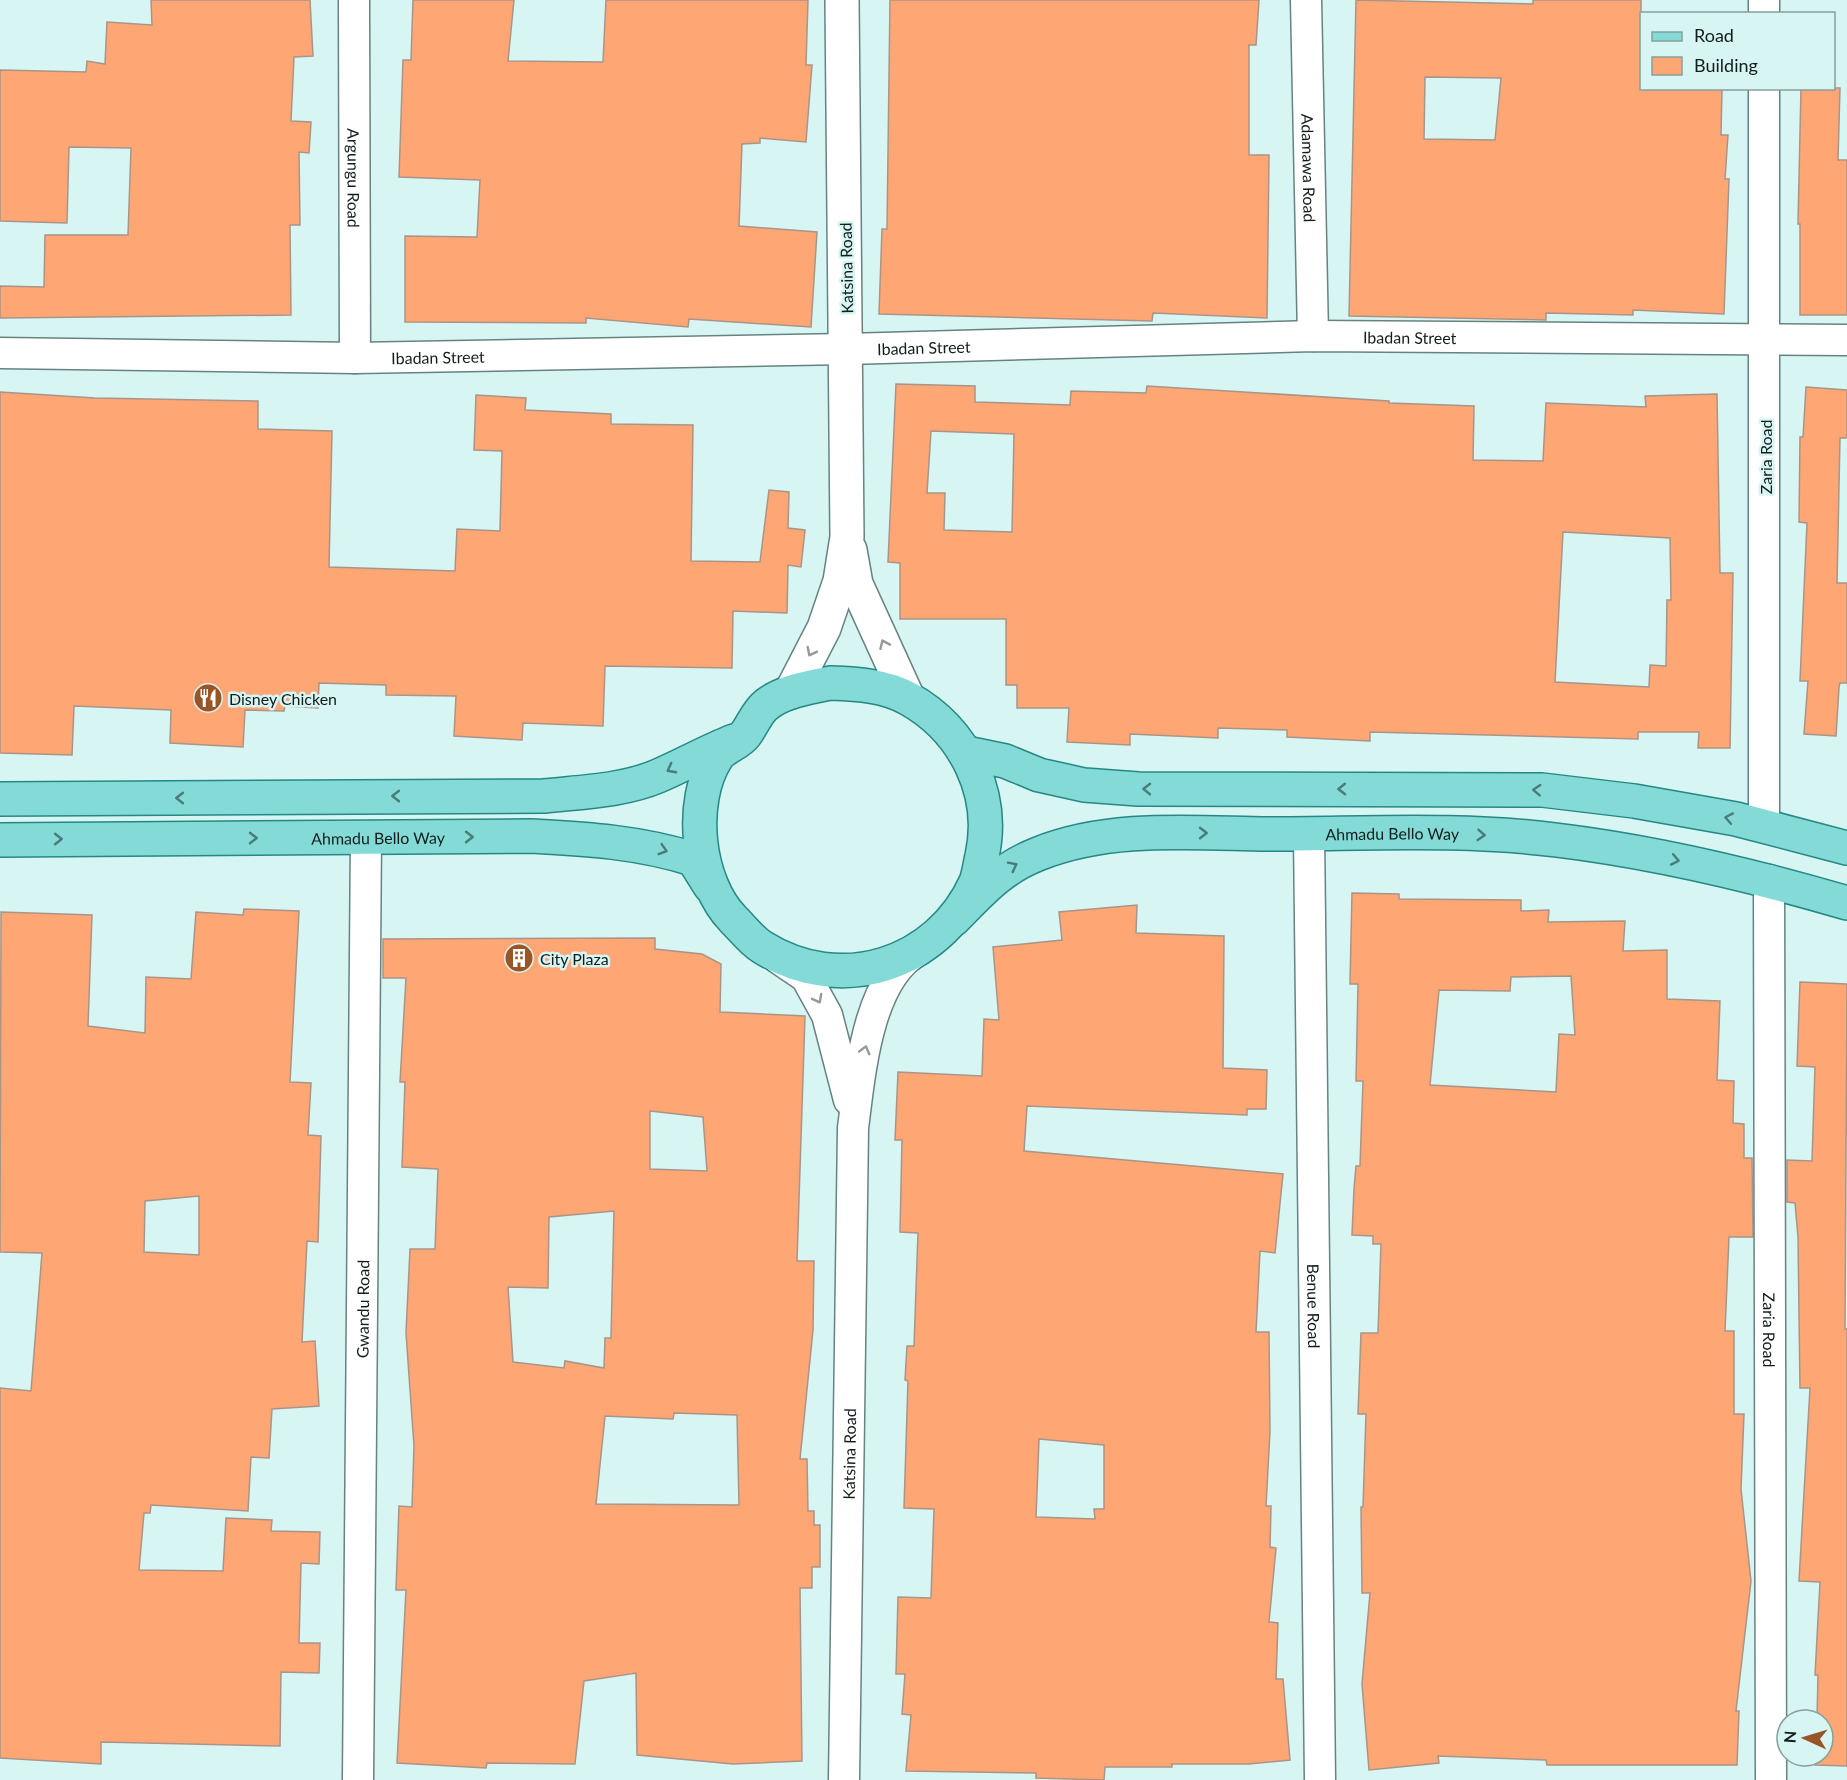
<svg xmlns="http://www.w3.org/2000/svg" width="1847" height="1780" viewBox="0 0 1847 1780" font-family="Lato,sans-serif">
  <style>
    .building { fill: #fea775; stroke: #aa9488; stroke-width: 1.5; fill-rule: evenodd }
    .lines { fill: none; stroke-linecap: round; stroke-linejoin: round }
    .street-casing { stroke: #678381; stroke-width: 33 }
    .secondary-casing { stroke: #678381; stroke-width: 36 }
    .primary-casing { stroke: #268883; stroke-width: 36 }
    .street { stroke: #fff; stroke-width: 30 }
    .secondary { stroke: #fff; stroke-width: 33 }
    .primary { stroke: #83dad6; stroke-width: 33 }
    .oneway { stroke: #949999 }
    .oneway2 { stroke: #4a7c79 }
    .labels { text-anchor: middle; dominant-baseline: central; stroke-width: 5; stroke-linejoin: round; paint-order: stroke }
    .street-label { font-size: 16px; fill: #121d1c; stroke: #d7f5f3 }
    .poi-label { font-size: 16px; fill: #121d1c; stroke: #d7f5f3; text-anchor: start }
  </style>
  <rect width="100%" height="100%" fill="#d7f5f3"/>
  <g class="building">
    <path d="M151 0H310L313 56 294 57 291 121 311 122 309 153 299 152 300 225H290L291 315 0 318V286L44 287 45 235H128L131 148 69 147 67 223 0 221V70L86 72 87 61 105 64 107 22 152 25Z"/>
    <path d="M413 0H514L508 61 603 62 606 0H808L806 65H812L806 142 760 138V143L742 144 739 226 817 232 811 327 689 319 688 327 586 318V323L405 322V236L477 237 480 180 399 177 403 60H411Z"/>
    <path d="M890 0H1259L1256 45H1249V155H1269L1267 318 1153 313 1152 321 879 314 882 229H887Z"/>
    <path d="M1356 0 1533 4V0H1641V88H1722L1721 135H1728L1725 179H1729L1724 314 1633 310V315L1546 313V320L1349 316ZM1425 77 1501 78 1495 140 1424 139Z"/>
    <path d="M1801 88H1840L1838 160H1847V315H1800V224H1798Z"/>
    <path d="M896 384 975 386V402L1070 405 1071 391 1146 393 1147 386 1389 401V403L1474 406 1473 460 1543 461 1546 403 1646 407 1645 396 1717 394 1720 573H1733L1730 748H1698L1699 732H1638V739L1370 732V741L1287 737V730L1218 728V738L1130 734V745L1067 742 1069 708H1017V685H1006V619H900V563L888 562ZM931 431 1014 434 1012 532 944 530 945 493H927ZM1563 532 1670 538 1671 600H1667L1666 666 1650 665 1649 687 1555 682Z"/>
    <path d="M1806 387 1847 390V438H1840L1837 583H1847V683H1840L1839 687 1836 736 1804 734 1808 681H1800L1807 523 1799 522 1800 437H1803Z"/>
    <path d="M0 392 95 398 258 401V429L332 431 329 567 455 571 457 529 500 531 502 451 474 450 476 395 526 398 525 410 611 414V424L693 425 691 561 760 562 769 490 789 492 788 528 805 530 801 567 788 565 787 613 733 611 732 668 605 666 603 726 523 723 522 740 454 736 456 696 386 695V685L319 683 318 708 285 706 284 711 245 710 243 747 170 743 171 710 74 706 72 755 0 753Z"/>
    <path d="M1352 893 1399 894V899L1521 900V911L1549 910 1548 922 1625 921 1623 951 1667 950V999L1720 1001 1717 1080 1734 1081 1733 1123 1744 1124V1158H1752L1753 1237H1729L1725 1331H1734V1414H1744L1741 1489 1751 1581 1736 1711H1739L1737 1765H1547L1546 1760 1438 1756 1439 1763 1369 1770 1362 1684 1370 1593H1362L1361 1507H1363L1366 1414H1358L1361 1333H1378L1381 1244H1373V1236L1352 1235 1354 1189 1356 1166H1360L1363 1081H1356L1358 984H1350ZM1571 976 1575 1035 1559 1034 1556 1092 1430 1085 1439 990 1510 991 1511 977Z"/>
    <path d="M1137 905 1136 933 1224 936 1223 1068 1267 1070 1266 1109H1247V1115L1027 1106 1024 1151 1283 1174 1275 1253 1260 1251 1256 1332H1269L1270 1431 1266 1506H1271L1270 1547 1276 1548 1269 1622 1278 1623 1276 1679H1283L1290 1760 1249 1764H1172V1767H1105L1104 1780 1036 1778V1773L906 1771 911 1715 902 1714 905 1674H896L898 1597 931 1598 934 1509 904 1508 908 1381 905 1380 907 1346H914L918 1233 900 1232 902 1140H895L898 1072 982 1076 984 1019 999 1020 993 947 1062 940 1059 912ZM1039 1439 1104 1445V1509H1094L1095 1519 1036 1517Z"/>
    <path d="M244 909 299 911 290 1082 311 1083 308 1135 321 1136 318 1242 307 1241 302 1342 315 1341 319 1406 272 1409 269 1458 251 1457 248 1511 151 1505 150 1513H144L139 1570 223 1571 226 1518 272 1520 271 1531 320 1532 319 1564 301 1563 299 1643H320L319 1673 281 1672 280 1746 101 1742V1764L0 1758V1388L31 1391 42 1253 0 1252 1 912 92 915 88 1026 145 1033 146 977 191 979 196 912 243 915ZM199 1196V1255L144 1252 145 1201Z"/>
    <path d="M655 938V949L702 954 721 964 720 1012 805 1016 797 1261H814L813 1330 800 1459H807L808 1511H814V1525H820V1567H812V1588H800L802 1761 733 1764 637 1755 636 1673 584 1681 575 1764 487 1763 486 1768 397 1763 406 1590H396L399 1506 412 1507 414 1446 406 1333 410 1249H435L438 1169 402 1167 405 1082H400L406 978H383V939ZM650 1111 703 1117 707 1171 650 1169ZM614 1211 611 1338H605L604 1368 565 1361 564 1368 513 1362 508 1287 548 1288 549 1217ZM674 1413 737 1415 739 1505 596 1504 605 1416 673 1419Z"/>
    <path d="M1800 982 1847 984 1845 1329H1847V1766L1815 1765V1756H1823V1720H1817L1818 1675H1815L1820 1582 1799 1581 1810 1388H1800L1798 1237 1795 1203 1787 1202V1160L1812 1161 1815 1067 1797 1066Z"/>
  </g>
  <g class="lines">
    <g class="street-casing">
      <g id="street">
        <path id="s1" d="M354 0 355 358"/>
        <path id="s2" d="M1306 0 1313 336"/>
        <path d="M1764 0V14"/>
        <path id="s3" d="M0 353 355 358 847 349 1313 336 1847 340"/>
        <path d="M1764 826V88"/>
        <path id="s4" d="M1309 834 1320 1780"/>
        <path id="s5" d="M1769 880 1771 1780"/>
        <path d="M778 958 806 977 827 1015 849 1100"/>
        <path id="s6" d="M358 1780 366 837"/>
        <path id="s7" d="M844 1780 853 1128C860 1075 867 978 919 950"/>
      </g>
    </g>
    <g class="secondary-casing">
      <g id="secondary">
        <path d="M850 550 856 584 908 698"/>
        <path d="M791 692 824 628 840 581 847 537 842 0"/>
      </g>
    </g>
    <g class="primary-casing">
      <g id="primary">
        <path d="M830 683C856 684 885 685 909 699 964 730 996 793 982 856 980 864 979 874 976 882 938 966 840 996 762 947 752 941 742 928 733 919 697 882 688 802 717 757 723 748 738 744 745 735 752 726 757 712 766 705 783 691 808 688 830 683Z"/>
        <path d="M966 753 1005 761 1039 775 1084 785 1138 789 1542 790 1634 801 1736 819 1847 848"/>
        <path d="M0 799 544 796C580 792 623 791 658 776 684 765 708 751 734 741"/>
        <path id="s8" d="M0 840 531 836C588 839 638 842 693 859L710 886"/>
        <path id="s9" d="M954 919C982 891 1000 869 1038 854 1109 825 1192 833 1268 834 1364 834 1461 828 1556 840 1655 852 1752 875 1847 903"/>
      </g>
    </g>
    <use href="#street" class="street"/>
    <use href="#secondary" class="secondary"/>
    <use href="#primary" class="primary"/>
  </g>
  <defs><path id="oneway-chevron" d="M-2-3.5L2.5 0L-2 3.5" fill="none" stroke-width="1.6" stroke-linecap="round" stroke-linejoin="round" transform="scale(1.5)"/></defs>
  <g class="oneway">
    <use href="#oneway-chevron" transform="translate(884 644) rotate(-114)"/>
    <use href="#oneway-chevron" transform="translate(811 652) rotate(117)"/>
    <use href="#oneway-chevron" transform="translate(818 999) rotate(62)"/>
    <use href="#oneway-chevron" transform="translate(865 1050) rotate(-75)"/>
  </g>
  <g class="oneway2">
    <use href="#oneway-chevron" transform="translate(671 769) rotate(152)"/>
    <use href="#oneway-chevron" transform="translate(1147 789) rotate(-179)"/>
    <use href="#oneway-chevron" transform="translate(1342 789) rotate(179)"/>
    <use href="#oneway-chevron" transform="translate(1537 790) rotate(-177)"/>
    <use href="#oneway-chevron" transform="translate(396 796) rotate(180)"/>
    <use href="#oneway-chevron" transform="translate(180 798) rotate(180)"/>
    <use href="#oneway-chevron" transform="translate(1729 818) rotate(-169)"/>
    <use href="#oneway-chevron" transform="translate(1203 833)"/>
    <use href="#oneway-chevron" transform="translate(1481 835) rotate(4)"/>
    <use href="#oneway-chevron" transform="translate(469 837)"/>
    <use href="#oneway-chevron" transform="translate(253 838)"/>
    <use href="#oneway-chevron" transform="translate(58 839)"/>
    <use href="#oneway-chevron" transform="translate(663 850) rotate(17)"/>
    <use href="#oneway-chevron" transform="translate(1675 860) rotate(11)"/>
    <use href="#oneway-chevron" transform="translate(1013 866) rotate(-27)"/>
  </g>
  <defs>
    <g id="restaurant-disc" transform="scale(1.5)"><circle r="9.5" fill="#995428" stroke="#d7f5f3"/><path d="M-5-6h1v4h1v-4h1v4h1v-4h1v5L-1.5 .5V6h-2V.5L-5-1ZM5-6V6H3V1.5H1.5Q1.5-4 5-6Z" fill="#fff"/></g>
    <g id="building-disc" transform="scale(1.5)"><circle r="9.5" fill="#995428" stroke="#d7f5f3"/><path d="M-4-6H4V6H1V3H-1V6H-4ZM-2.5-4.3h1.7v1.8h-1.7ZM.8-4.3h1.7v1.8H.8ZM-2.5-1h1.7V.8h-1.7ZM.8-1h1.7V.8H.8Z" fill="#fff"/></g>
  </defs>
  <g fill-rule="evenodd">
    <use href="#restaurant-disc" x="208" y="698"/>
    <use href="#building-disc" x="519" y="958"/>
  </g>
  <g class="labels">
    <g class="street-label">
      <text stroke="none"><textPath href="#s2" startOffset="168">Adamawa Road</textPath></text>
      <text stroke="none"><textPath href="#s1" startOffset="178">Argungu Road</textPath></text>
      <text transform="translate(846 268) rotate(-91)">Katsina Road</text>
      <text stroke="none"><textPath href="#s3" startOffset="1410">Ibadan Street</textPath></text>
      <text stroke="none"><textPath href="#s3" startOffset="924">Ibadan Street</textPath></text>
      <text stroke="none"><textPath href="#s3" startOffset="438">Ibadan Street</textPath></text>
      <text transform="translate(1765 457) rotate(-90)">Zaria Road</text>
      <text stroke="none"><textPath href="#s9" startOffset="464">Ahmadu Bello Way</textPath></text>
      <text stroke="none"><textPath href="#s8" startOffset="378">Ahmadu Bello Way</textPath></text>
      <text stroke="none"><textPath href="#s4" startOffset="472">Benue Road</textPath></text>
      <text stroke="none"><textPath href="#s6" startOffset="471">Gwandu Road</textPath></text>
      <text stroke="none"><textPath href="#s5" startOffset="450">Zaria Road</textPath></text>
      <text stroke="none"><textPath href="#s7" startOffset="326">Katsina Road</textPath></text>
    </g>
    <g class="poi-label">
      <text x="229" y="698">Disney Chicken</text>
      <text x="540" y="958">City Plaza</text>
    </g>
  </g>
  <rect x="1640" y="12" width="195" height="78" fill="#d7f5f3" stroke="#889f9d" stroke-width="1.5"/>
  <rect x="1652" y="32" width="30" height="9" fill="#83dad6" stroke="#889f9d" stroke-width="1.5"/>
  <text x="1694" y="42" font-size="18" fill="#121d1c">Road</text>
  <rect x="1652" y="57" width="30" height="18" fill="#fea775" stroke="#889f9d" stroke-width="1.5"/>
  <text x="1694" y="72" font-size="18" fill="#121d1c">Building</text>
  <g transform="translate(1805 1738) rotate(274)"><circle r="28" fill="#d7f5f3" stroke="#889f9d" stroke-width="1.5"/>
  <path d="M0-4.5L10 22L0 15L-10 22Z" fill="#995428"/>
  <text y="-9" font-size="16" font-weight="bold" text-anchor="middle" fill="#121d1c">N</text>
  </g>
</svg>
